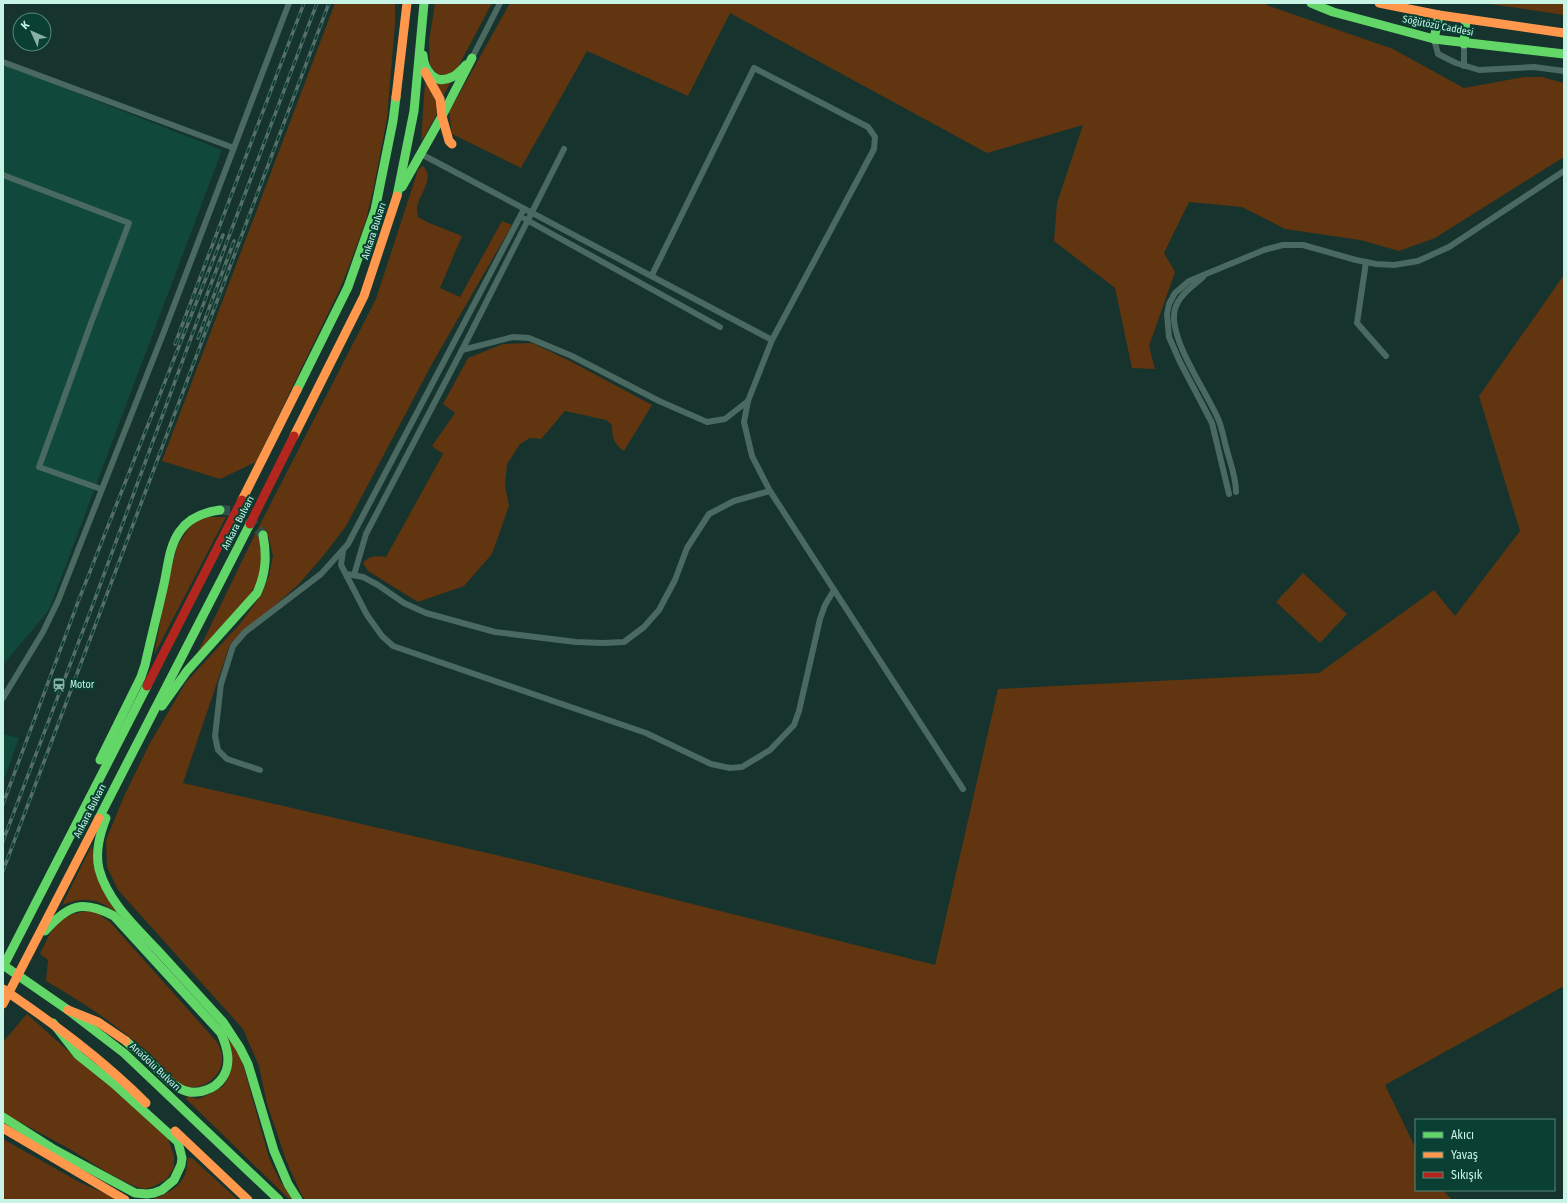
<svg xmlns="http://www.w3.org/2000/svg" width="1567" height="1203" viewBox="0 0 1567 1203" font-family="'Fira Sans Condensed',sans-serif">
  <style>
    .built { fill: #10483b }
    .green { fill: #603510 }
    .lines { fill: none; stroke-linecap: round; stroke-linejoin: round }
    .primary-tunnel { stroke: #315049; stroke-width: 10; stroke-dasharray: 10 5; stroke-linecap: butt }
    .street { stroke: #496961; stroke-width: 6 }
    .fast { stroke: #63d668; stroke-width: 9 }
    .slow { stroke: #ff974d; stroke-width: 9 }
    .jam { stroke: #b3261e; stroke-width: 9 }
    .rail-casing { stroke: #546f68; stroke-width: 3.5 }
    .rail { stroke: #094033; stroke-width: 2; stroke-dasharray: 6; stroke-linecap: butt }
    .labels { text-anchor: middle; dominant-baseline: central; stroke-width: 4; stroke-linejoin: round; paint-order: stroke }
    .street-label { font-size: 10px; fill: #c8f4e5; stroke: #094033 }
    .poi-label { font-size: 10px; fill: #c8f4e5; stroke: #094033; text-anchor: start }
  </style>
  <rect width="100%" height="100%" fill="#16332d"/>
  <g class="built">
    <path d="M3 64 222 150 49 610 3 665Z"/>
    <path d="M3 734 19 738 3 782Z"/>
  </g>
  <g class="green">
    <path d="M335 3H395V24L387 118 374 186 366 220 351 261 339 291 256 462 220 479 162 461Z"/>
    <path d="M435 3H492L457 69 445 76 438 74 433 70 430 64 429 41Z"/>
    <path d="M510 3H1264L1269 6 1393 49 1464 88 1524 77H1542L1564 83V157L1435 238 1399 251 1360 240 1285 229 1242 207 1189 202 1164 253 1175 272 1149 346 1155 369 1132 368 1115 288 1054 241 1057 203 1083 125 987 153 730 13 688 96 587 51 521 168 452 134 449 112Z"/>
    <path d="M1483 3H1564V15Z"/>
    <path d="M426 81 438 107 437 114 421 142 425 82Z"/>
    <path d="M451 82 443 96 435 84Z"/>
    <path d="M423 166C437 179 416 197 417 210 417 213 418 215 418 217L427 222 462 236 440 288 460 297 502 221 512 225 433 362 346 526 324 555 298 585 230 644 183 783 526 862 935 965 998 689 1319 673 1434 590 1455 616 1520 531 1479 396 1564 275V986L1385 1085 1416 1149V1190H1443L1452 1200H306L302 1196 286 1160 267 1104 259 1066 243 1029 118 890 107 867 106 840 125 794 150 743 186 682 239 625 262 594 269 575 273 556 267 531 260 538 262 563 259 580 250 595 197 654 255 534 376 299 418 170 421 167Z"/>
    <path d="M532 343 570 361 652 405 624 451C614 444 612 438 612 425L606 420 565 411 541 439 530 438 520 444 507 464 505 486 509 506 492 554 464 586 418 602 368 571 363 563C370 555 377 556 386 557L443 454 432 446 455 413 443 404 468 358 503 344Z"/>
    <path d="M205 517H226L154 655 166 591 177 546 188 529 198 520Z"/>
    <path d="M1303 573 1347 614 1320 643 1276 602Z"/>
    <path d="M92 845C96 879 99 888 119 915 98 898 87 896 62 905Z"/>
    <path d="M87 911H94L110 922 217 1042C221 1049 224 1057 221 1066 217 1080 200 1091 185 1086 173 1082 159 1062 149 1053 140 1045 130 1037 120 1030 97 1011 71 996 46 981L48 960 40 954C53 928 55 916 87 911Z"/>
    <path d="M27 1014 77 1059 122 1094 167 1136 174 1156V1167L167 1179 155 1186 144 1189 134 1186 108 1173 68 1148 3 1113V1042Z"/>
    <path d="M227 1037 237 1048 244 1068 269 1158 280 1181 292 1198 290 1200 186 1099 188 1096 198 1099 214 1092 223 1086 228 1078Z"/>
    <path d="M3 1139 81 1183 121 1200H3Z"/>
    <path d="M188 1158H192L238 1200H150C169 1194 189 1183 187 1160Z"/>
  </g>
  <g class="lines">
    <path class="primary-tunnel" d="M220 510 236 511 247 517 263 535"/>
    <g class="street">
      <path d="M1434 39 1438 54 1456 63 1479 70 1534 67 1564 71"/>
      <path d="M1464 44V66"/>
      <path d="M472 58 500 3"/>
      <path d="M3 62 234 148"/>
      <path d="M421 154 772 340"/>
      <path d="M3 175 129 223 91 323 39 467 101 489"/>
      <path d="M525 219 720 327"/>
      <path d="M1366 262 1357 323 1386 356"/>
      <path d="M652 275 754 68 868 127 875 137 874 149 772 340 748 401 744 422 752 456 770 491 963 789"/>
      <path d="M1203 277C1193 286 1179 295 1175 309 1167 338 1208 393 1219 421 1222 429 1224 439 1226 447 1230 462 1236 477 1236 492"/>
      <path d="M462 350 513 337 529 338 572 356 659 401 707 422 725 419 748 401"/>
      <path d="M1229 494 1212 423 1180 362 1169 337 1167 314 1169 304 1175 293 1189 281 1264 250 1283 245H1303L1356 260 1376 264 1394 265 1418 261 1449 247 1564 171"/>
      <path d="M343 551 341 565 367 615 382 636 393 646 646 733 711 764 730 768 742 767 770 750 794 725 799 711 820 619 825 605 834 590"/>
      <path d="M347 574 363 577 378 585 404 603 426 613 495 632 576 642 603 643 624 642 644 627 659 610 675 580 687 548 709 514 734 501 770 491"/>
      <path d="M354 575 366 534 462 350 564 149"/>
      <path d="M3 698 43 632 58 601 165 329 289 3"/>
      <path d="M260 770 227 759 218 750 215 736 221 684 233 646 245 632 321 574 348 544 524 209"/>
    </g>
    <g class="fast">
      <path d="M1311 3 1333 12 1434 39 1564 54"/>
      <path d="M1434 39 1439 15"/>
      <path d="M1464 44 1466 19"/>
      <path d="M423 55C424 70 435 86 452 77 457 75 462 69 466 65"/>
      <path d="M402 187 442 116 472 58"/>
      <path d="M397 196 414 111 424 3"/>
      <path d="M297 390 348 287 375 210 393 121 396 97"/>
      <path d="M162 706 187 671 257 593C266 573 267 556 263 535"/>
      <path d="M100 760 141 677 145 665C151 638 158 611 164 584 168 566 169 546 180 531 189 518 205 512 220 510"/>
      <path d="M99 818 250 524"/>
      <path d="M106 818C100 834 95 851 99 869 108 903 138 929 161 954 182 977 202 999 223 1022L240 1048 248 1064 274 1151 288 1184 298 1200"/>
      <path d="M45 931C68 905 82 899 114 916L221 1033C227 1047 232 1063 223 1077 219 1083 213 1088 206 1090 181 1100 165 1076 149 1061 142 1054 133 1048 126 1041"/>
      <path d="M3 965 68 1010 124 1053 279 1200"/>
      <path d="M3 967 147 686"/>
      <path d="M3 1117 55 1150 135 1193 147 1194 154 1193 162 1190 174 1180 181 1165 182 1158 178 1142 113 1083 78 1055 53 1023"/>
    </g>
    <g class="slow">
      <path d="M1379 3 1439 15 1564 33"/>
      <path d="M425 72 440 99 442 116 449 141 452 144"/>
      <path d="M396 97 407 3"/>
      <path d="M294 436 364 296 397 196"/>
      <path d="M242 500 297 390"/>
      <path d="M3 989C54 1024 102 1059 146 1103"/>
      <path d="M3 1004 99 818"/>
      <path d="M68 1010 98 1022 126 1041"/>
      <path d="M3 1128 125 1200"/>
      <path d="M175 1131 248 1200"/>
    </g>
    <g class="jam">
      <path d="M250 524 294 436"/>
      <path d="M147 686 242 500"/>
    </g>
    <g class="rail-casing">
      <g id="rail">
        <path d="M198 338 234 241"/>
        <path d="M175 344 304 3"/>
        <path d="M3 804 78 602 223 235"/>
        <path d="M3 841 92 607 202 308 317 3"/>
        <path d="M3 871 329 3"/>
      </g>
    </g>
    <use href="#rail" class="rail"/>
  </g>
  <defs>
    <g id="station-bare" transform="scale(1.08)"><path d="M-3-6H3Q5-6 5-4V2Q5 4 3 4L4.5 6H3L1.5 4h-3L-3 6H-4.5L-3 4Q-5 4-5 2V-4Q-5-6-3-6ZM-3.5-4v3h7v-3ZM-3.5 1v1.5H-2V1ZM2 1v1.5H3.5V1Z" fill="#8ab0a5" stroke="#094033" stroke-width="2.5" paint-order="stroke"/></g>
  </defs>
  <g fill-rule="evenodd">
    <use href="#station-bare" x="59" y="685"/>
  </g>
  <g class="labels">
    <g class="street-label">
      <text transform="translate(1438 26) rotate(11)">Söğütözü Caddesi</text>
      <text transform="translate(374 231) rotate(-72)">Ankara Bulvarı</text>
      <text transform="translate(238 523) rotate(-63)">Ankara Bulvarı</text>
      <text transform="translate(90 811) rotate(-63)">Ankara Bulvarı</text>
      <text transform="translate(155 1067) rotate(43)">Anadolu Bulvarı</text>
    </g>
    <g class="poi-label">
      <text x="70" y="685">Motor</text>
    </g>
  </g>
  <rect width="1567" height="1203" fill="none" stroke="#c8f4e5" stroke-width="8"/>
  <rect x="1415" y="1119" width="140" height="72" fill="#094033" stroke="#55887a"/>
  <rect x="1423" y="1132" width="20" height="6" fill="#63d668" stroke="#55887a"/>
  <text x="1451" y="1139" font-size="12" fill="#c8f4e5">Akıcı</text>
  <rect x="1423" y="1152" width="20" height="6" fill="#ff974d" stroke="#55887a"/>
  <text x="1451" y="1159" font-size="12" fill="#c8f4e5">Yavaş</text>
  <rect x="1423" y="1172" width="20" height="6" fill="#b3261e" stroke="#55887a"/>
  <text x="1451" y="1179" font-size="12" fill="#c8f4e5">Sıkışık</text>
  <g transform="translate(32 32) rotate(315)"><circle r="19" fill="#094033" stroke="#55887a"/>
  <path d="M0-3L7 15L0 10L-7 15Z" fill="#8ab0a5"/>
  <text y="-6" font-size="11" font-weight="bold" text-anchor="middle" fill="#c8f4e5">K</text>
  </g>
</svg>
